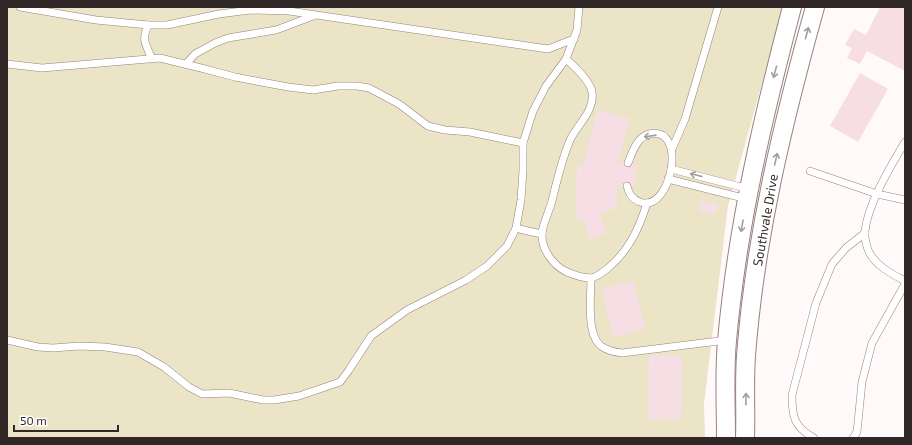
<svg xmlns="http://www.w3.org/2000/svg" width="912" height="445" viewBox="0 0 912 445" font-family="'Exo 2',sans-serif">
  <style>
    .green { fill: #ebe4c6 }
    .building { fill: #f6dee4 }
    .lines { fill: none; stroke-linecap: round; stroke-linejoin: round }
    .service-casing { stroke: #97827d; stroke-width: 8 }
    .tertiary-casing { stroke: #97827d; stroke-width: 20 }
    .service { stroke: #fff; stroke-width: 7 }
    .tertiary { stroke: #fff; stroke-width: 18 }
    .oneway { stroke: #a29e9d }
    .labels { text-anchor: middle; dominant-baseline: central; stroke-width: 4; stroke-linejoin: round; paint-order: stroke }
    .street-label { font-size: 13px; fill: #302826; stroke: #fff }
  </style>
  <rect width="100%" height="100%" fill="#fffaf9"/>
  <path class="green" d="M7 7H783L728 206 704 404 705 438H7Z"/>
  <g class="building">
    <path d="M880 7H905V71L867 51 860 64 847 58 852 48 845 45 854 29 866 35Z"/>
    <path d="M860 73 888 89 858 142 830 126Z"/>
    <path d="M597 110 629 118 618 162 637 164 635 187 617 186V208L599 213 607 233 590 239 582 218 576 219 577 166H583Z"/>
    <path d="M702 201 718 204 715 214 699 211Z"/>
    <path d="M634 281 645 329 613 337 602 289Z"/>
    <path d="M649 355 682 356 681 419H648Z"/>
  </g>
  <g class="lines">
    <g class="service-casing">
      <g id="service">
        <path d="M20 7 96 20 148 25H167L219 14 250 10 289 11 548 49 574 39"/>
        <path d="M148 25C141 41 146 44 152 59"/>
        <path d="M566 59C574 66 590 81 592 92 595 110 579 123 571 138 562 158 557 180 552 201 549 212 543 223 542 233 541 250 554 266 567 272 574 275 584 278 591 278 597 277 602 273 607 269 628 252 639 229 647 203"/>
        <path d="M7 64 42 68 160 58 201 68 235 77 288 87 313 90 338 86H357L369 88 399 104 428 126 445 130 470 132 523 143"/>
        <path d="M186 64 195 54 215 43 228 38 276 30 313 16"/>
        <path d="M905 142C891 166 868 203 865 231 864 237 867 248 869 252 876 266 892 274 905 281"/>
        <path d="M672 149 685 119 718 7"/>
        <path d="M671 169 749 189"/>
        <path d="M810 171 877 194 905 200"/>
        <path d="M668 179 747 199"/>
        <path d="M627 186C629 194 632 199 640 202 671 214 689 125 649 134 637 137 632 153 628 163"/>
        <path d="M516 228 528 231 542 234"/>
        <path d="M591 278C591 296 586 334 601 346 608 351 614 352 622 353L727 340"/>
        <path d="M7 340 38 347 53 348 79 346 105 347 138 352 164 367 189 387 202 394 229 393 263 400H274L299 396 340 382 349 370 371 336 407 310 466 280 487 266 507 246 516 228 521 200 523 170V143L533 111 546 86 566 59 577 30 579 7"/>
        <path d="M814 438C794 427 792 417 792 395L816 303 832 264 846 248 865 233"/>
        <path d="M853 438 857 432 862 382 872 343 905 284"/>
      </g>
    </g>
    <g class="tertiary-casing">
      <g id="tertiary">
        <path d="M726 438C726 406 724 373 727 341 737 227 763 117 792 7"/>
        <path d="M745 438C746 411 744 383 746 356 755 237 783 122 815 7"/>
      </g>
    </g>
    <use href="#service" class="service"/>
    <use href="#tertiary" class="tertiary"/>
  </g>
  <defs><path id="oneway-shaft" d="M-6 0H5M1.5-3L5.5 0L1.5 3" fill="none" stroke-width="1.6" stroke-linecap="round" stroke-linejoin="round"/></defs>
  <g class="oneway">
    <use href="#oneway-shaft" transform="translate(807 33) rotate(-75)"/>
    <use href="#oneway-shaft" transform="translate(775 72) rotate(105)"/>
    <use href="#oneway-shaft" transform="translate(650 136) rotate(172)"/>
    <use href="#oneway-shaft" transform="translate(776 159) rotate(-77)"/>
    <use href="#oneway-shaft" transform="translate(696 175) rotate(-166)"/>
    <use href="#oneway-shaft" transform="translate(742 226) rotate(100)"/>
    <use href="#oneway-shaft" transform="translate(746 399) rotate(-89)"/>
  </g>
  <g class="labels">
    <g class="street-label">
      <text transform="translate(765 220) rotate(-80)">Southvale Drive</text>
    </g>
  </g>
  <rect width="912" height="445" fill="none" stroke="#302826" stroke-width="16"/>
  <path d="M14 425v6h104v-6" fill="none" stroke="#302826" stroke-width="2"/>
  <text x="20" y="425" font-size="12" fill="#302826" stroke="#ffffff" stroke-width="3" paint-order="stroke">50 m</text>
</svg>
